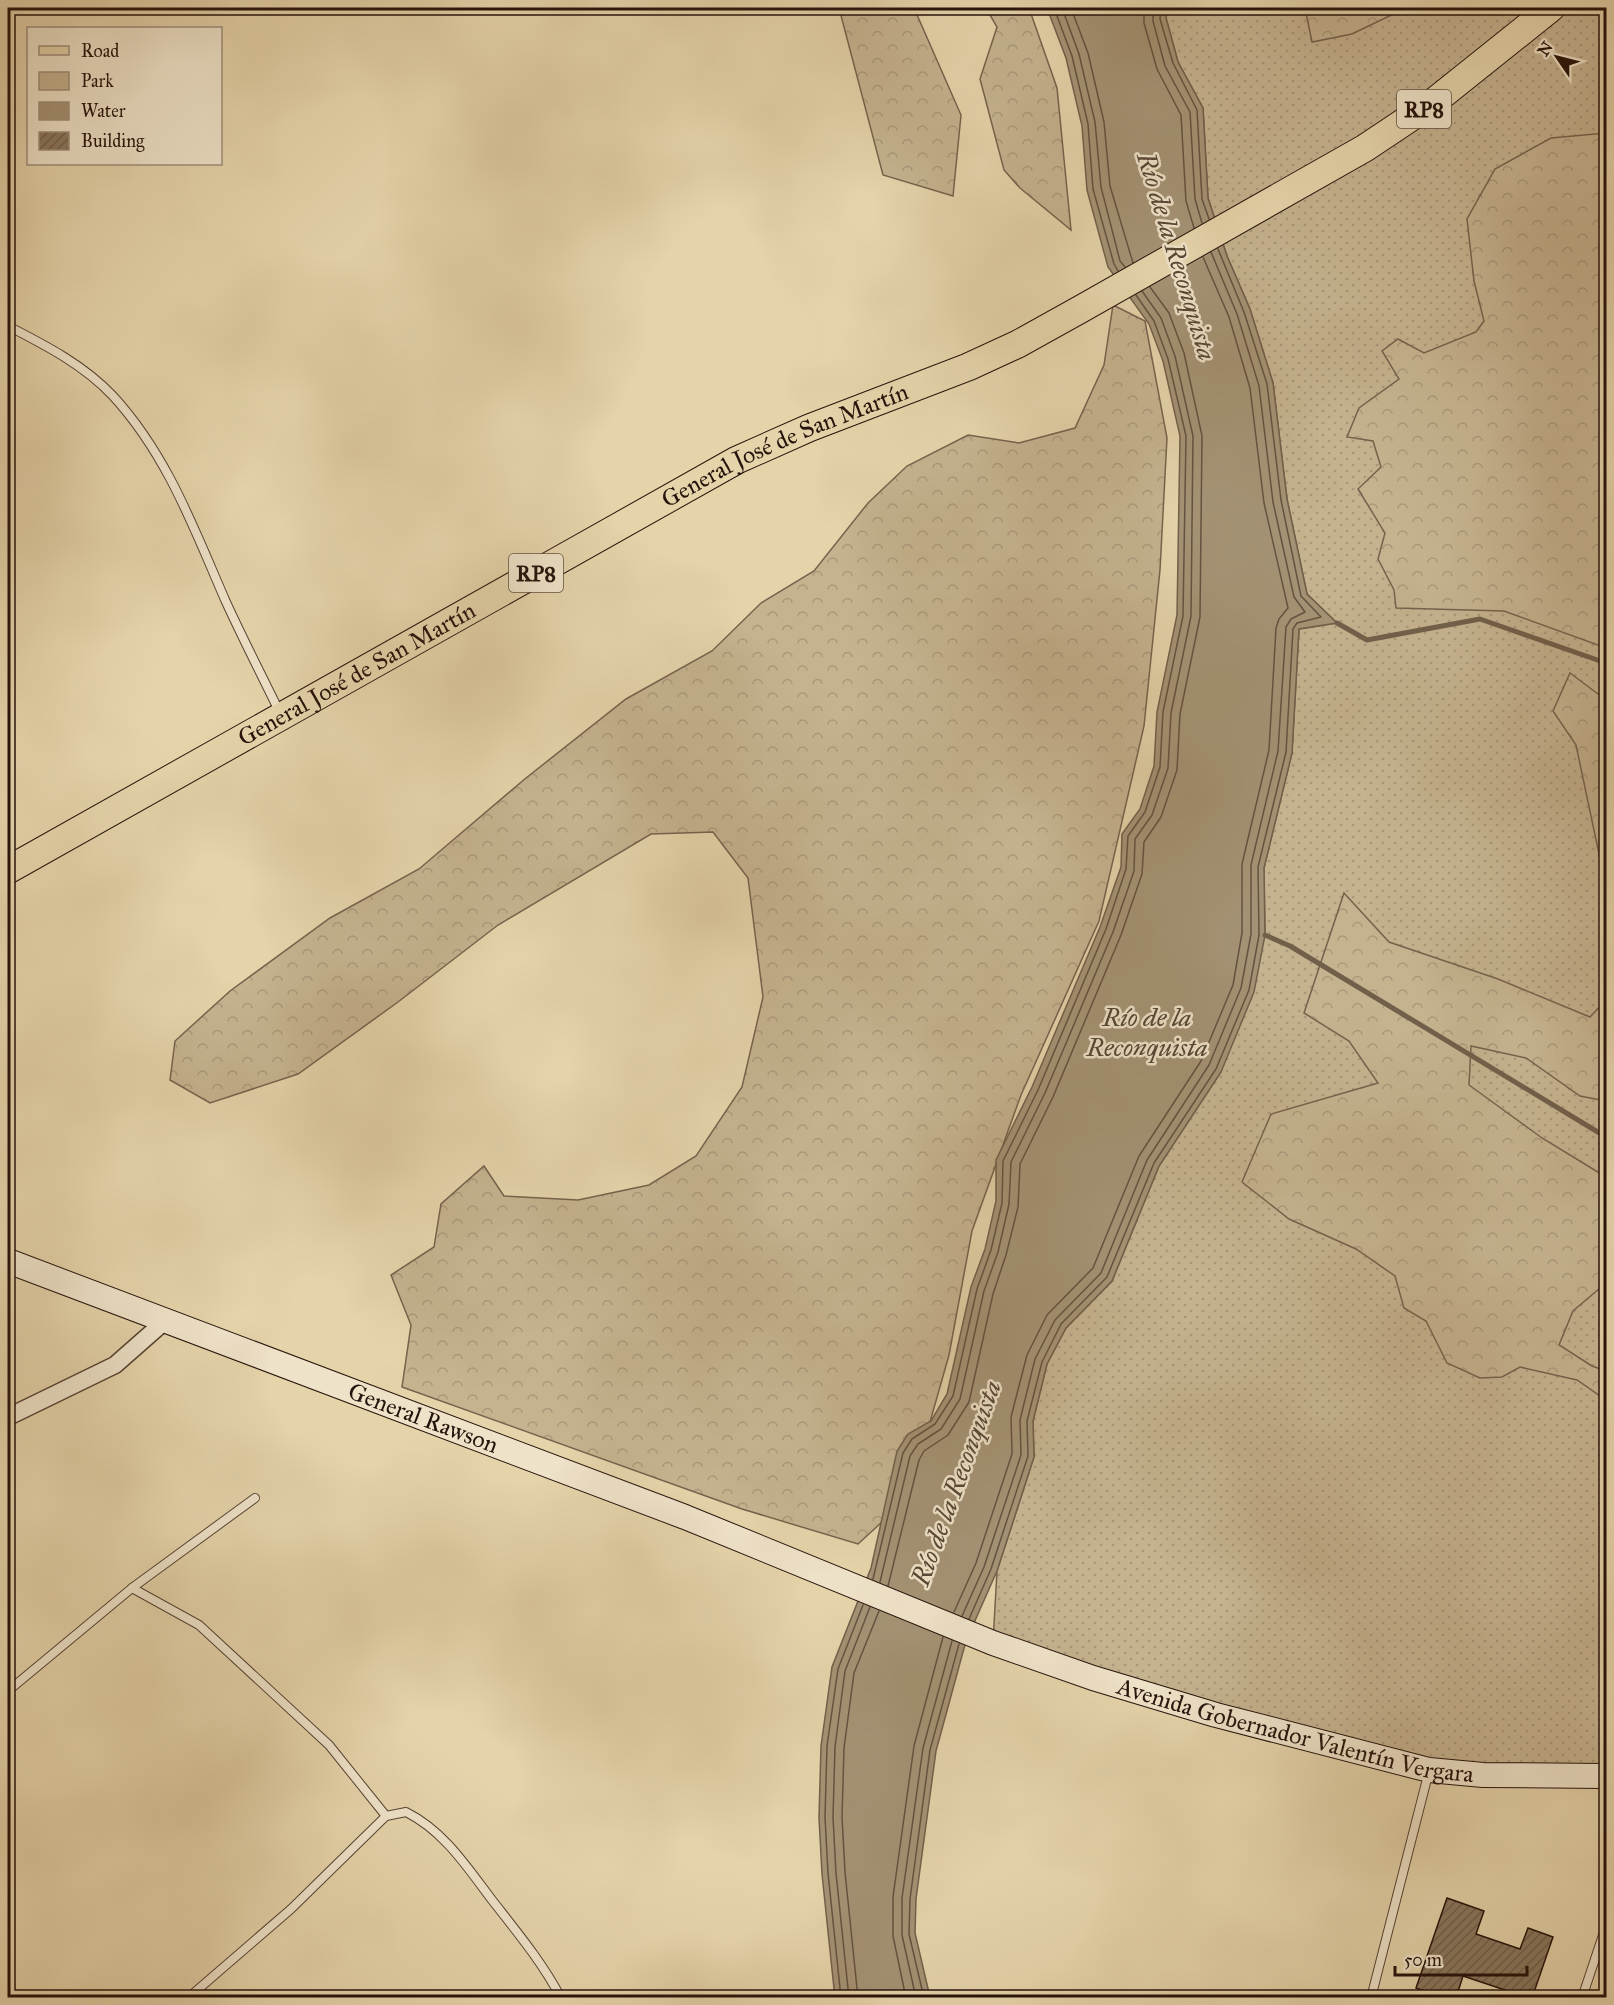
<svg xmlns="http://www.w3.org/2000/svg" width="1614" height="2005" font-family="'IM FELL Great Primer',serif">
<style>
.green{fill:url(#green-dots);stroke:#76624d;stroke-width:1.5}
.forest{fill:url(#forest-crowns);stroke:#76624d;stroke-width:1.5}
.water{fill:#a49274;stroke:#725f4a;stroke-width:1.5}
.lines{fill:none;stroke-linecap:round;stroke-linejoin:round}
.shore{stroke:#655240;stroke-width:1.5}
.stream{stroke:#725f4a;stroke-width:5}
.building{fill:url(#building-hatch);stroke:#26130b;stroke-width:1.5}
.lane-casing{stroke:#564333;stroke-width:10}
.street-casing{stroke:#564333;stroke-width:19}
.secondary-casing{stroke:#26130b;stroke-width:26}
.primary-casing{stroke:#26130b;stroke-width:29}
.lane{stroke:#eee2c8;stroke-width:8}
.street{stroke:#eee2c8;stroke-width:16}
.secondary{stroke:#eee2c8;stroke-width:24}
.primary{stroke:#e5d3aa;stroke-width:27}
.labels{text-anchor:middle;stroke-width:5;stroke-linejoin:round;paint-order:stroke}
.shield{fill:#eee2c8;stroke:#625144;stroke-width:1.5}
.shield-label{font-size:22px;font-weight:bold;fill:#26130b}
.street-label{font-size:24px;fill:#26130b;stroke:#eee2c8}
.water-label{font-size:26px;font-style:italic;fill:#584635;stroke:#eee2c8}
</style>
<defs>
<pattern id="green-dots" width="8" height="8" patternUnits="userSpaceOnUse" patternTransform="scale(1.5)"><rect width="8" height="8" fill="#c5b28f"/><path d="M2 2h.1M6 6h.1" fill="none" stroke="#a9987a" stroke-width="1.8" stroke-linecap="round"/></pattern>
<pattern id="forest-crowns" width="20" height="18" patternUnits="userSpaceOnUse" patternTransform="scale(1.5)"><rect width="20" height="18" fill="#c5b28f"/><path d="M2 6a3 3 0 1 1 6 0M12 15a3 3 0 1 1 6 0" fill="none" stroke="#a9987a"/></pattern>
<pattern id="building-hatch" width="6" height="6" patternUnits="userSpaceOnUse" patternTransform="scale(1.5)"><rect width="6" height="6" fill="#89775e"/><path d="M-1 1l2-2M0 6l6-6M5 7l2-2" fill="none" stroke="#70604c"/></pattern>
</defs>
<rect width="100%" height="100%" fill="#e5d3aa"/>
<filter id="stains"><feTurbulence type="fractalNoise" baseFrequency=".00333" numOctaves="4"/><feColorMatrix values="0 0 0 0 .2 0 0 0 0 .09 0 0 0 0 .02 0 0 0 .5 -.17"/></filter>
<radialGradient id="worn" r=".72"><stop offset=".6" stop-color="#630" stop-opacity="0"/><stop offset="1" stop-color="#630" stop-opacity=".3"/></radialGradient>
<!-- green -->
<polygon class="green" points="1167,8 1606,8 1606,1776 1483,1775 993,1643 997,1571 1034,1457 1033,1421 1047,1364 1066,1328 1112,1281 1159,1166 1221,1072 1265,935 1264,868 1292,753 1299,629 1337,623 1307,594 1287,499 1273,383 1250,309 1227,256 1208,198 1203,108 1178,62 1166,18"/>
<!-- forest -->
<g class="forest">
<polygon points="839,8 914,8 961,115 953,196 883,175"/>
<polygon points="986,8 1029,8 1057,88 1071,230 1020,188 1004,170 980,79 997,27"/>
<polygon points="1305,8 1406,8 1352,34 1312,42"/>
<polygon points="1606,133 1606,648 1504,611 1396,608 1394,590 1378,559 1385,533 1358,489 1381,467 1373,441 1347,437 1359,408 1399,379 1382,351 1398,339 1424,353 1476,332 1484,321 1474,281 1467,219 1495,169 1551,138"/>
<polygon points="1113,305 1145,321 1167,438 1160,570 1144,726 1099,921 1021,1095 972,1231 949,1355 926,1436 894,1511 858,1544 742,1509 402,1387 411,1325 391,1275 434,1247 441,1204 484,1166 504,1196 578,1200 649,1185 696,1156 742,1087 763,997 748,878 713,832 651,834 498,925 398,1002 298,1074 210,1103 170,1080 175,1041 230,991 330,918 419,869 526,778 626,699 712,651 761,603 814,571 868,503 907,466 968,435 1019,443 1075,428 1104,365"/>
<polygon points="1570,673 1606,700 1606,887 1576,745 1553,711"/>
<polygon points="1344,893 1389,942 1498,979 1590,1017 1606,1000 1606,1101 1580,1096 1526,1058 1471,1046 1469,1085 1542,1138 1606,1177 1606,1283 1573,1311 1559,1345 1592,1366 1606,1371 1606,1400 1577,1380 1520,1367 1502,1377 1480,1378 1447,1363 1426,1321 1404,1308 1395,1276 1356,1249 1289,1219 1242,1182 1271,1114 1378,1083 1349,1041 1304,1013"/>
</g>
<!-- water -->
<polygon class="water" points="1047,8 1167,8 1166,18 1178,62 1203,108 1208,198 1227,256 1250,309 1273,383 1287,499 1307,594 1337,623 1299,629 1292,753 1264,868 1265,935 1254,992 1221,1072 1159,1166 1112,1281 1066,1328 1047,1364 1033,1421 1034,1457 997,1571 966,1641 936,1751 916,1899 915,1933 930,1997 835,1998 822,1874 819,1818 821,1746 832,1667 871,1568 897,1451 908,1434 931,1421 947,1394 971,1287 985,1249 996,1201 996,1160 1032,1087 1100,927 1121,867 1122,834 1140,809 1154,766 1157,712 1177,615 1180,436 1163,361 1149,324 1108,267 1087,190 1082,126 1066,58"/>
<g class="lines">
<!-- shore -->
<g class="shore">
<polyline points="1054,8 1072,56 1088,124 1093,189 1114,264 1118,271"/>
<polyline points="1062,8 1079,54 1095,122 1101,187 1120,261 1125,267"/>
<polyline points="1071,8 1088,53 1104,122 1110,186 1133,263"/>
<polyline points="1144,8 1144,23 1157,69 1181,115 1186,201 1194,228"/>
<polyline points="1153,8 1153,21 1165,66 1190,112 1195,199 1202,223"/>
<polyline points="1161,8 1160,19 1173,63 1197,110 1202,199 1209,219"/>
<polyline points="873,1579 903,1453 912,1439 935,1424 953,1396 977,1289 991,1250 1002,1203 1003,1161 1038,1090 1106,929 1126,869 1128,836 1145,812 1160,767 1163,712 1183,616 1186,436 1168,359 1154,321 1136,295"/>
<polyline points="880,1582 910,1456 918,1444 941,1429 960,1399 984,1291 998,1252 1009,1204 1011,1162 1045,1093 1113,932 1134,871 1135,839 1152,815 1168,768 1171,713 1191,616 1193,436 1175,356 1161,318 1142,291"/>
<polyline points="888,1586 919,1460 924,1451 948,1435 969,1402 993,1294 1006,1255 1018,1207 1020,1164 1053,1097 1121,935 1142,874 1144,842 1161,817 1177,770 1180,714 1200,617 1202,436 1184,353 1169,313 1150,287"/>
<polyline points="954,1612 976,1563 1012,1454 1011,1417 1027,1355 1047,1315 1093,1268 1139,1156 1201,1061 1233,985 1242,933 1242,864 1269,750 1276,628 1279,619 1288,608 1264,503 1250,388 1229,317 1203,257"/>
<polyline points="962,1616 984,1567 1021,1455 1020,1420 1035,1359 1055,1320 1101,1273 1147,1160 1209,1065 1241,988 1251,934 1251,865 1278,751 1286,627 1291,619 1305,612 1294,597 1273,502 1259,386 1237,314 1211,252"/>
<polyline points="969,1619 991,1569 1028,1456 1027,1421 1042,1362 1061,1324 1107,1277 1154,1163 1216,1069 1249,990 1259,935 1258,867 1286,752 1293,629 1297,623 1321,617 1301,596 1281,500 1267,384 1244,312 1218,249"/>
<polyline points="841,1998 828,1873 825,1817 827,1746 838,1669 863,1605"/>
<polyline points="849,1998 836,1873 833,1817 835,1747 845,1671 870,1607"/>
<polyline points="858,1998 845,1872 842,1817 844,1748 854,1673 879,1611"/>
<polyline points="906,1998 893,1936 893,1897 914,1746 943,1637"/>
<polyline points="916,1998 902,1935 902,1898 923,1748 952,1641"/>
<polyline points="924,1998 909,1934 910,1899 930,1750 959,1644"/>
</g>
<!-- stream -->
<g class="stream">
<polyline points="1337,623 1367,640 1480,619 1606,663"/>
<polyline points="1265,935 1290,946 1606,1137"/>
</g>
</g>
<!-- building -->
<polygon class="building" points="1447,1898 1484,1911 1476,1934 1520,1949 1528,1928 1553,1937 1532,1998 1506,1998 1508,1991 1463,1976 1456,1998 1444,1998 1416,1988"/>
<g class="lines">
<!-- lane casing -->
<g class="lane-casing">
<g id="lane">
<path d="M8,326C45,345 84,365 113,396C168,456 194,529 226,602C243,639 262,676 280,713"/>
<polyline points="132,1588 255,1498"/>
<polyline points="8,1691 132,1588 199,1625 329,1745 386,1816"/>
<path d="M188,1998L291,1909L386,1816L406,1812C444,1831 467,1867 492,1900C517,1932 542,1962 561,1998"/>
<polyline points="1371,1998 1429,1771"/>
<polyline points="1582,1998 1606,1926"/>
</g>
</g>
<!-- street casing -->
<g class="street-casing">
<polyline id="street" points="8,1417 115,1365 165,1321"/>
</g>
<!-- secondary casing -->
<g class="secondary-casing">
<g id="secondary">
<path id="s1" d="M8,1261L685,1517L993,1643L1093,1678L1216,1715L1429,1770L1483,1775L1606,1776"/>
</g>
</g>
<!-- primary casing -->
<g class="primary-casing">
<g id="primary">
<path id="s2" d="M8,870L737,460L809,428L968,367L1018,344L1081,309L1365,148L1431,104L1551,8"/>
</g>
</g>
<!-- lane -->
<use href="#lane" class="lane"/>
<!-- street -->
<use href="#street" class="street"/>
<!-- secondary -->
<use href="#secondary" class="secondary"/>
<!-- primary -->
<use href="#primary" class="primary"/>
</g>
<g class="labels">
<!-- shield labels -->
<g class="shield">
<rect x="1397" y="90" width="54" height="38" rx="4.5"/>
<rect x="509" y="554" width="54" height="38" rx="4.5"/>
</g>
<g class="shield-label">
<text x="1424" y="117">RP8</text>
<text x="536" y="581">RP8</text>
</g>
<!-- street labels -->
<g class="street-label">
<text dy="8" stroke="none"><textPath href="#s2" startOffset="886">General José de San Martín</textPath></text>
<text dy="8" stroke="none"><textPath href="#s2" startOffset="400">General José de San Martín</textPath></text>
<text dy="8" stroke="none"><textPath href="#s1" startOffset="444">General Rawson</textPath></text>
<text dy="8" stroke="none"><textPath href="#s1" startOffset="1372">Avenida Gobernador Valentín Vergara</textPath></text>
</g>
<!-- water labels -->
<g class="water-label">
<text transform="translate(1177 256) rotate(73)" y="9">Río de la Reconquista</text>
<text x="1147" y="1026">Río de la<tspan x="1147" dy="30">Reconquista</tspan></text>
<text transform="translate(956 1483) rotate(-70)" y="9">Río de la Reconquista</text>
</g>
</g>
<!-- margin -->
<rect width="1614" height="2005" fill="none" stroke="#e5d3aa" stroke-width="30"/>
<rect x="9" y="9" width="1596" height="1987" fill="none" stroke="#26130b" stroke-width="3"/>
<rect x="15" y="15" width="1584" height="1975" fill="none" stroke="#26130b" stroke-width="1.5"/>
<!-- legend -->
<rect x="27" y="27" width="195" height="138" fill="#eee2c8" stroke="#9e8f7c" stroke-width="1.5"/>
<rect x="39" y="46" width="30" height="9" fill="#e5d3aa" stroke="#9e8f7c" stroke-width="1.5"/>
<text x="81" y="57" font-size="18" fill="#26130b">Road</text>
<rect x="39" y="72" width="30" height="18" fill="#c5b28f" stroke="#9e8f7c" stroke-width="1.5"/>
<text x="81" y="87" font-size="18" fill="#26130b">Park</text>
<rect x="39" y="102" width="30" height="18" fill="#a49274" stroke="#9e8f7c" stroke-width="1.5"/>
<text x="81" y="117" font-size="18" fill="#26130b">Water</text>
<rect x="39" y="132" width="30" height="18" fill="url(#building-hatch)" stroke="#9e8f7c" stroke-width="1.5"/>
<text x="81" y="147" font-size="18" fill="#26130b">Building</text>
<!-- north arrow -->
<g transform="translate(1557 57) rotate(305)" stroke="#eee2c8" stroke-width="4.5" paint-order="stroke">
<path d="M0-4.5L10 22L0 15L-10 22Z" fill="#26130b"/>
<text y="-9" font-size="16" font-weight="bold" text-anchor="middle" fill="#26130b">N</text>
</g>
<!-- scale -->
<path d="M1395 1966v9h132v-9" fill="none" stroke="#26130b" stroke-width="3"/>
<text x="1404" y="1966" font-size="18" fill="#26130b" stroke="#eee2c8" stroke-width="4.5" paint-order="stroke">50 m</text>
<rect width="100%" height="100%" filter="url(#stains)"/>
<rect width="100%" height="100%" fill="url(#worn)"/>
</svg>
